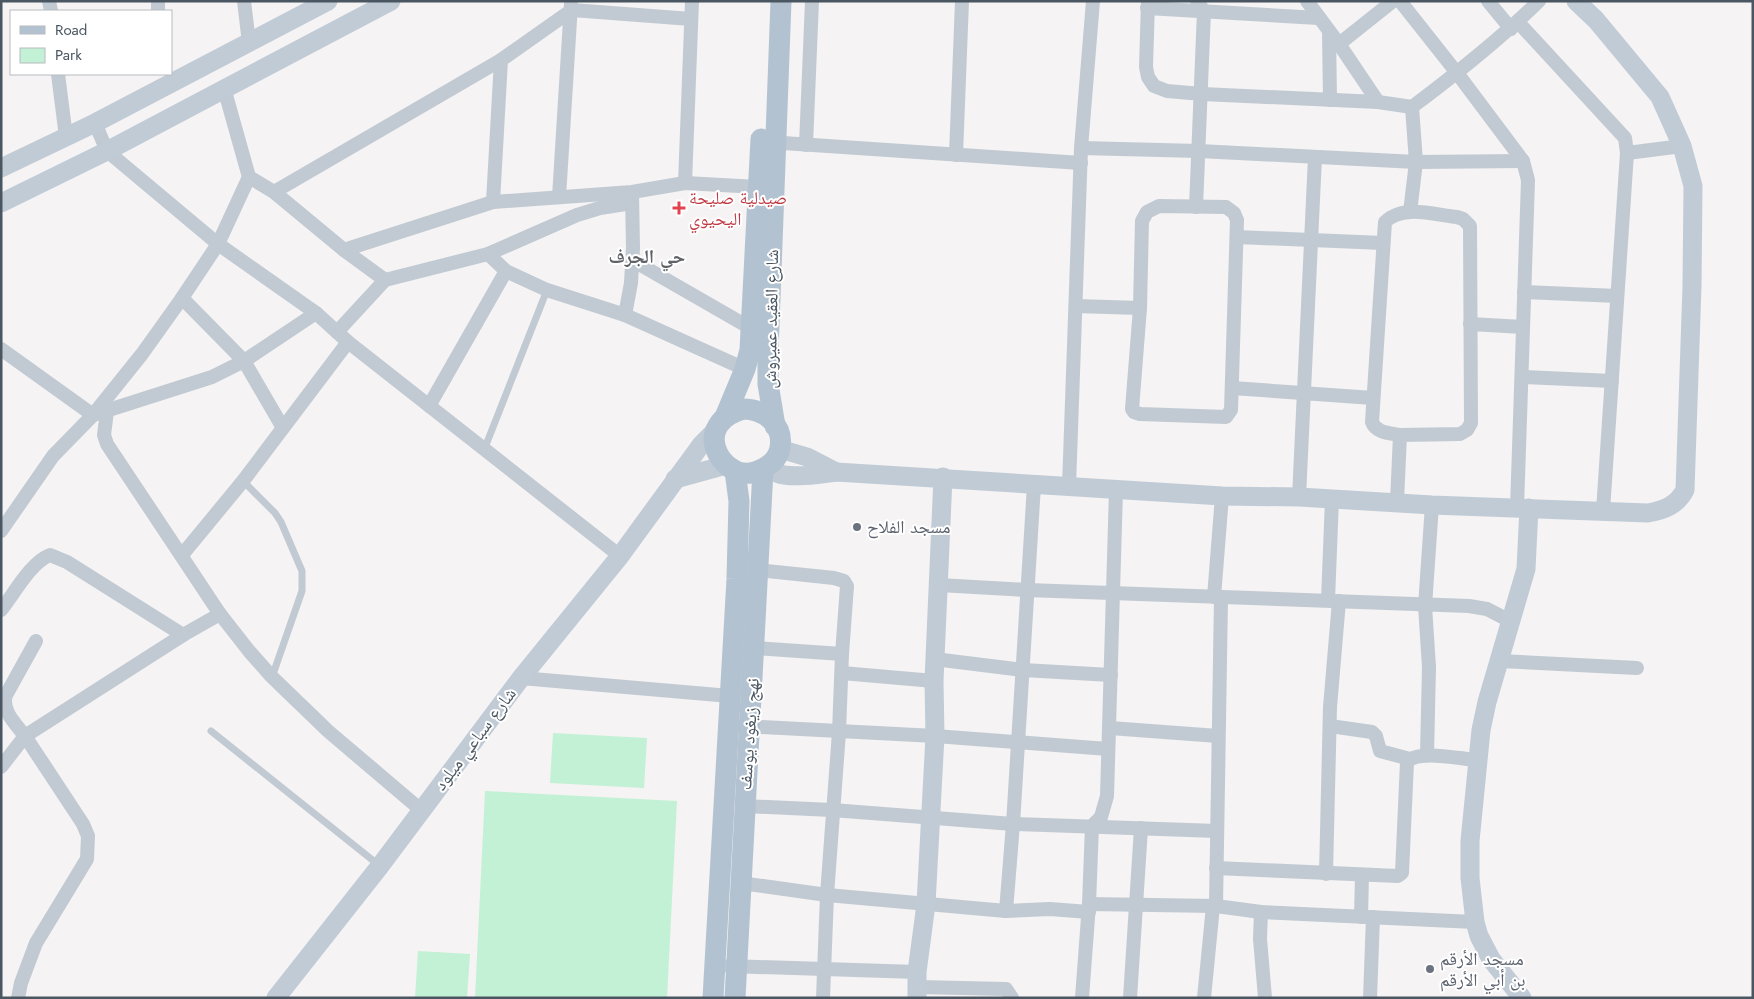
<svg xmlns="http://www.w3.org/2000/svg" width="1754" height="999" font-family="Jost,'Noto Naskh Arabic',sans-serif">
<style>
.green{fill:#c3f1d5}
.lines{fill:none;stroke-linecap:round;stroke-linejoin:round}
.lane{stroke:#c1cad2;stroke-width:7}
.street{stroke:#c1cad2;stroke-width:14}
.secondary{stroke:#c1cbd6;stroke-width:19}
.primary{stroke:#b3c2d1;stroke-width:21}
.health-dot{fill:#e0444e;stroke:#fff;stroke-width:2}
.worship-dot{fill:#6b7280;stroke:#fff;stroke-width:2}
.labels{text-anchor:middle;stroke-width:4;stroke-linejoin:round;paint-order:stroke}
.health-label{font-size:18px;fill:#be3a42;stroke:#fff;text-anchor:start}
.street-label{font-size:18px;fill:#4a5661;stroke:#fff}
.worship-label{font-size:18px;fill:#5b616d;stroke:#fff;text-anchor:start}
.neighbourhood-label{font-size:19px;font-weight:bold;fill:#5f6368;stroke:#fff}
</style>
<rect width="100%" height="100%" fill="#f5f3f3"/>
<!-- green -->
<g class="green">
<polygon points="553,733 647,738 644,788 550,783"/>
<polygon points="485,791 677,801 667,998 475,998"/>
<polygon points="418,951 470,954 467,998 415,998"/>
</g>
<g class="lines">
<!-- lane -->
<g class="lane">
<polyline points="484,450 547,290"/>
<polyline points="243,481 275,513 281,522 302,571 302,591 272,677"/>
<polyline points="211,731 380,866"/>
</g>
<!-- street -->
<g class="street">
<polyline points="49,1 51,11"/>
<polyline points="158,1 158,11"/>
<polyline points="244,1 249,43"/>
<polyline points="1148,1 1146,67 1148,77 1154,86 1167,91 1202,94 1378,102 1412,107"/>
<polyline points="1307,1 1339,44 1378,102"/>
<polyline points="1400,1 1457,73 1523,161 1528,180 1517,508"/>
<polyline points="1488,1 1511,29"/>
<polyline points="1147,8 1319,18"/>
<polyline points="1518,22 1625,138 1627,153 1603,511"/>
<polyline points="1329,32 1330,100"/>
<polyline points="1339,44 1393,1"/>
<polyline points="58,74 66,137"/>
<polyline points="224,88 249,177"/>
<polyline points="95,123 107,151 218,244 316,313 348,342 620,556"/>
<polyline points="768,142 1081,163"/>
<polyline points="806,145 812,1"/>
<polyline points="1081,148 1199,151 1416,162 1523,161"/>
<polyline points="1627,153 1682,146"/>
<polyline points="956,155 962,1"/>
<polyline points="685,183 692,1"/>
<polyline points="559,197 571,4"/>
<polyline points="493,202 501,60"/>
<polygon points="1159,206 1226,207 1234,213 1237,220 1231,410 1226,417 1140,414 1134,412 1132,409 1140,308 1142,221 1147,212"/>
<polyline points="1196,207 1204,11 1197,1"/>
<path d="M1410,212L1416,162L1412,107C1456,74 1499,40 1539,1"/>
<polyline points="1237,237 1383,243"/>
<polyline points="344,250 493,202 632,192 685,183 758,187"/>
<polyline points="488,254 506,271 547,290 625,315 745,369"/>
<polyline points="632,260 752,329"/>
<polyline points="385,280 344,250 274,192 501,60 572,10 691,19"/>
<polyline points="1524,292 1617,296"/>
<polyline points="182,298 244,361 283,428"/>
<polyline points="1076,306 1140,308"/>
<polyline points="625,315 631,283 633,248 632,194"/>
<polyline points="1470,324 1523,327"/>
<polyline points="337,332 385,280 488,254 577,215 600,208 632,203"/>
<polyline points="1,349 93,415 212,377 244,361 316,313"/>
<polyline points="1522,377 1612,381"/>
<polyline points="1232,388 1373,398"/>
<polyline points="429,406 506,271"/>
<polyline points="107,411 104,435 107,444 220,614 249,651 272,677 328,731 421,810"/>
<polyline points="1069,486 1081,148 1093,1"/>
<polyline points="1299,497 1315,157"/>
<path d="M1397,501L1400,435C1390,433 1376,433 1372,422L1385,222C1402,204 1435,215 1457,217L1463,219L1470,226L1471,423L1467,430L1460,434L1400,435"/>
<polyline points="1,531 53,456 93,415 142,354 182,298 218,244 249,177 274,192"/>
<polyline points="182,555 243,481 348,342"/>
<polyline points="758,570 834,578 844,581 847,586 842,654 839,732 827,895 823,998"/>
<polyline points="939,585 1027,590 1469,606 1487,609 1512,622"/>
<polyline points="1214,597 1222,496"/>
<polyline points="1328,600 1332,499"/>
<path d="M1,610C14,594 31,562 50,555L67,562L183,635"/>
<path d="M36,641L6,695C1,711 16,724 25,736L183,635L220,614"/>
<polyline points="754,648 842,654"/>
<polyline points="934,659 1023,670 1111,675"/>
<polyline points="1500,661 1637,668"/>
<polyline points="842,673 934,681"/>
<polyline points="521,678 730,696"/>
<polyline points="742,726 935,736 1108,749"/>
<polyline points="1330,726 1372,732 1376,736 1380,751 1410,759"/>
<polyline points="1110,728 1218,736"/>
<polyline points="1427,755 1429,667 1425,606 1432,505"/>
<polyline points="1,767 25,736 83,824 88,836 87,859 36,943 21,983 18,998"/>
<polyline points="744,806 832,810 1013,824 1217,831"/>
<path d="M1216,868L1398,876L1402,873L1407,762C1418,749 1460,759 1477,760"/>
<polyline points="1326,874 1330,707 1339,601"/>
<polyline points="741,883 827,895 1006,911 1050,909 1089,912"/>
<polyline points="1089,904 1216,906 1261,912 1475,922"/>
<polyline points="1216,906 1221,598"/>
<polyline points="1006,911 1013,824 1034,485"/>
<polyline points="1261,912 1260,939 1265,998"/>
<polyline points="1361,917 1362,875"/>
<polyline points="728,966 917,972"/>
<polyline points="918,987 1006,989 1012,998"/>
<polyline points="1082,998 1089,904 1092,826 1101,817 1107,796 1116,490"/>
<polyline points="1130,998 1141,828"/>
<polyline points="1204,998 1213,906"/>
<polyline points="1370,998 1373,917"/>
</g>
<!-- secondary -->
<g class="secondary">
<polyline points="1,168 95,123 328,1"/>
<polyline points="1,203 107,151 391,1"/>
<polyline points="780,449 807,457 836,472"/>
<path d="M767,466C770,468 773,471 777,473C790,479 822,474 836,472L1222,496L1299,497L1432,505L1648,513C1665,510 1677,505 1685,490L1692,286L1693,186L1682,146L1660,97L1596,20L1576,1"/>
<polyline points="675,479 726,465"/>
<polyline points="276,998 380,866 521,678 620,556 701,445 714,432"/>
<polyline points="917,998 917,972 926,904 935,736 934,681 943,477"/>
<polyline points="1522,998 1491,959 1479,936 1475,922 1470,878 1470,841 1481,730 1487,702 1526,569 1529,508"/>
</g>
<!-- primary -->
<g class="primary">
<path d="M743,409C764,409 784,424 780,448C777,465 754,477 738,472C729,468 722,462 718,454C707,432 721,415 743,409Z"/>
<polyline points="725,417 745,369 750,350 761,139"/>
<polyline points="775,426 768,384 768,352 781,1"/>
<polyline points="713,998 737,579 739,501 735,471"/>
<polyline points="735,998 763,470"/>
</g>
</g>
<!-- markers -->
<path class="health-dot" d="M676.5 200.5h5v5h5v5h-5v5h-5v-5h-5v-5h5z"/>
<g class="worship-dot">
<circle cx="857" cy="527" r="5"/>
<circle cx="1430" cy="969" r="5"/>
</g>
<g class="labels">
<!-- health labels -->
<g class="health-label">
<text x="689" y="204">صيدلية صليحة<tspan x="689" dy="21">اليحيوي</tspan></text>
</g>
<!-- street labels -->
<g class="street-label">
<text transform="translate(771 319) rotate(-89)" y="6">شارع العقيد عميروش</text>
<text transform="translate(749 734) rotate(-86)" y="6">نهج زيغود يوسف</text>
<text transform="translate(475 739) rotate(-53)" y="6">شارع سباعي ميلود</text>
</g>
<!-- worship labels -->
<g class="worship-label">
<text x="867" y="533">مسجد الفلاح</text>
<text x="1440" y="965">مسجد الأرقم<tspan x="1440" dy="21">بن أبي الأرقم</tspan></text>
</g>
<!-- neighbourhood labels -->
<g class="neighbourhood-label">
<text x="647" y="263">حي الجرف</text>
</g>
</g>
<!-- border -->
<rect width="1754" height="999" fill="none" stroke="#4a5661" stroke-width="5"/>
<!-- legend -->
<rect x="10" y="10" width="162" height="65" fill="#ffffff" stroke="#b7bbc0"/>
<rect x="20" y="26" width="25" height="8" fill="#b3c2d1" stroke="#b7bbc0"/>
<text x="55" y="35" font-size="15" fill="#4a5661">Road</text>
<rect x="20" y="48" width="25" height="15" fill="#c3f1d5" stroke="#b7bbc0"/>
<text x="55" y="60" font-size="15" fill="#4a5661">Park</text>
</svg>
